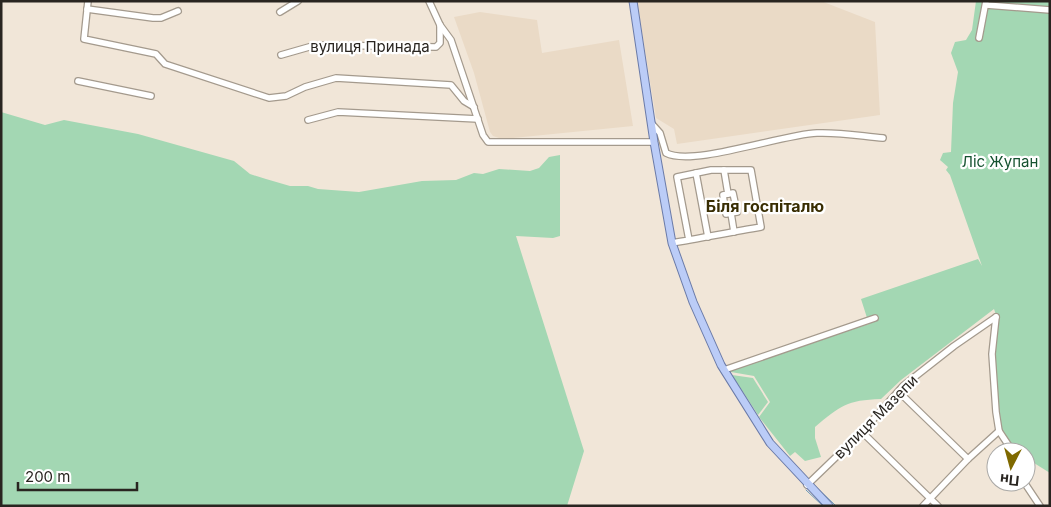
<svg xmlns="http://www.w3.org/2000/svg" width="1051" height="507" font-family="Inter,sans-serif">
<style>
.built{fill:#eadac6}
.green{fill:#a3d7b3}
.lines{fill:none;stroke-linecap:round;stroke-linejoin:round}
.stream{stroke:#6696ba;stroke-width:1}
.minor-casing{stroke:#a49a8d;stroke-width:8}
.major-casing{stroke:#6b7ba8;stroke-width:9}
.minor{stroke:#fff;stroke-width:5.5}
.major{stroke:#bbccf7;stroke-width:7}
.labels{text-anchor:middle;stroke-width:4.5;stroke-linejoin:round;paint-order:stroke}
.street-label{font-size:15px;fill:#292520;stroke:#fff}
.park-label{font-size:15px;fill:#155230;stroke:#fff}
.neighbourhood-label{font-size:16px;font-weight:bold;fill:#382d02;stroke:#fff}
</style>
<rect width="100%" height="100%" fill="#f1e6d8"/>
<!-- built -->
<g class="built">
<polygon points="637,1 821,1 875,22 880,115 677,144 674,129 656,118"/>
<polygon points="480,12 537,20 542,53 619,40 633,126 502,139 493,136 490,132 474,73 454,17"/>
</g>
<!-- green -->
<g class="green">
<path d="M976,1H1050V473L1026,458V452L1014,450L999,429L994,355L998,321L994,309L901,380L881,399C847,400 840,406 815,427V438L821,457L805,461L795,452L790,456L759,417L770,402L754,376L731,372L730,369L869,324L861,299L978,259L982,266L950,175L946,170L948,167L940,160L943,153L951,152L953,103L958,72L951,53L955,42L966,40L972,30Z"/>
<polygon points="1,112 45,125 64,120 138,134 234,161 250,174 266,179 290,186 308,186 318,189 359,192 422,181 456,180 474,173 483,174 499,169 530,171 539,168 549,157 560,155 560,236 553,238 516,236 584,451 567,506 1,506"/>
<polygon points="732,375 753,378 768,402 758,415"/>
</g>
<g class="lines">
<!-- stream -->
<g class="stream">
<polyline points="813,484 836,506"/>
<polyline points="806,490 823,506"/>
</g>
<!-- minor casing -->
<g class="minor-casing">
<g id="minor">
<polyline points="88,1 84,39 156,54 165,64 269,98 286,96 305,87 336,78 451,85 464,101 474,107"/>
<polyline points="429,1 440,25 451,40 483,135 488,142 654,142"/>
<polyline points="986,5 1050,10"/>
<polyline points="87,9 153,18 161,18 178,11"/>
<polyline points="280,12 298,1"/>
<polyline points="979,38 986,1"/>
<polyline points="281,55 316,45 436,47 440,43 440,25"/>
<polyline points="78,81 151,96"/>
<polyline points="308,120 338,112 478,119"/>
<path d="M652,124L660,133L666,153C693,167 783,134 817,133C839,132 861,136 883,138"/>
<polyline points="724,170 728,194 723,195 726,214 731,213 734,232"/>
<polyline points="696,173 708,237"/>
<polyline points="728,194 733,193 737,212 731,213"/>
<path d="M672,243C702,238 731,232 761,227L751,170H711L677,177L689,240"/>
<polyline points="996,317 992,354 996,412 999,431 1013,452"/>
<polyline points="724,370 875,318"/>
<polyline points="899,392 968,459"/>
<polyline points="862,432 938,506"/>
<polyline points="1024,482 1040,506"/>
<polyline points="807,485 862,432 903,386 954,346 996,317"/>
<polyline points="923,506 968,459 999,431"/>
</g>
</g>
<!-- major casing -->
<g class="major-casing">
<polyline id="major" points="633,1 654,142 672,243 693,302 721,365 770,443 829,506"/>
</g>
<!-- minor -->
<use href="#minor" class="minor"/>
<!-- major -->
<use href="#major" class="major"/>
</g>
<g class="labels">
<!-- street labels -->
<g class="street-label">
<text x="370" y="52">вулиця Принада</text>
<text transform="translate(876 417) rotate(-45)" y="5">вулиця Мазепи</text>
</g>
<!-- park labels -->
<g class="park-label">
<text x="1000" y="167">Ліс Жупан</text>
</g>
<!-- neighbourhood labels -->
<g class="neighbourhood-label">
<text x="765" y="212">Біля госпіталю</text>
</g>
</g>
<!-- border -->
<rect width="1051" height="507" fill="none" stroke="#292520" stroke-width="5"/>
<!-- north arrow -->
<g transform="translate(1011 467) rotate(186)"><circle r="24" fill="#ffffff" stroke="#a9a8a6"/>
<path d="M0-4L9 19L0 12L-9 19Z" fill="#7f6900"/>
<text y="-8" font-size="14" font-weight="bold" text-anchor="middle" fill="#292520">Пн</text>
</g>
<!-- scale -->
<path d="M18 482v8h119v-8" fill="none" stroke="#292520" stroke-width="2.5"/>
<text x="25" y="482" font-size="15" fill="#292520" stroke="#ffffff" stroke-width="4" paint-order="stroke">200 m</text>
</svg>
